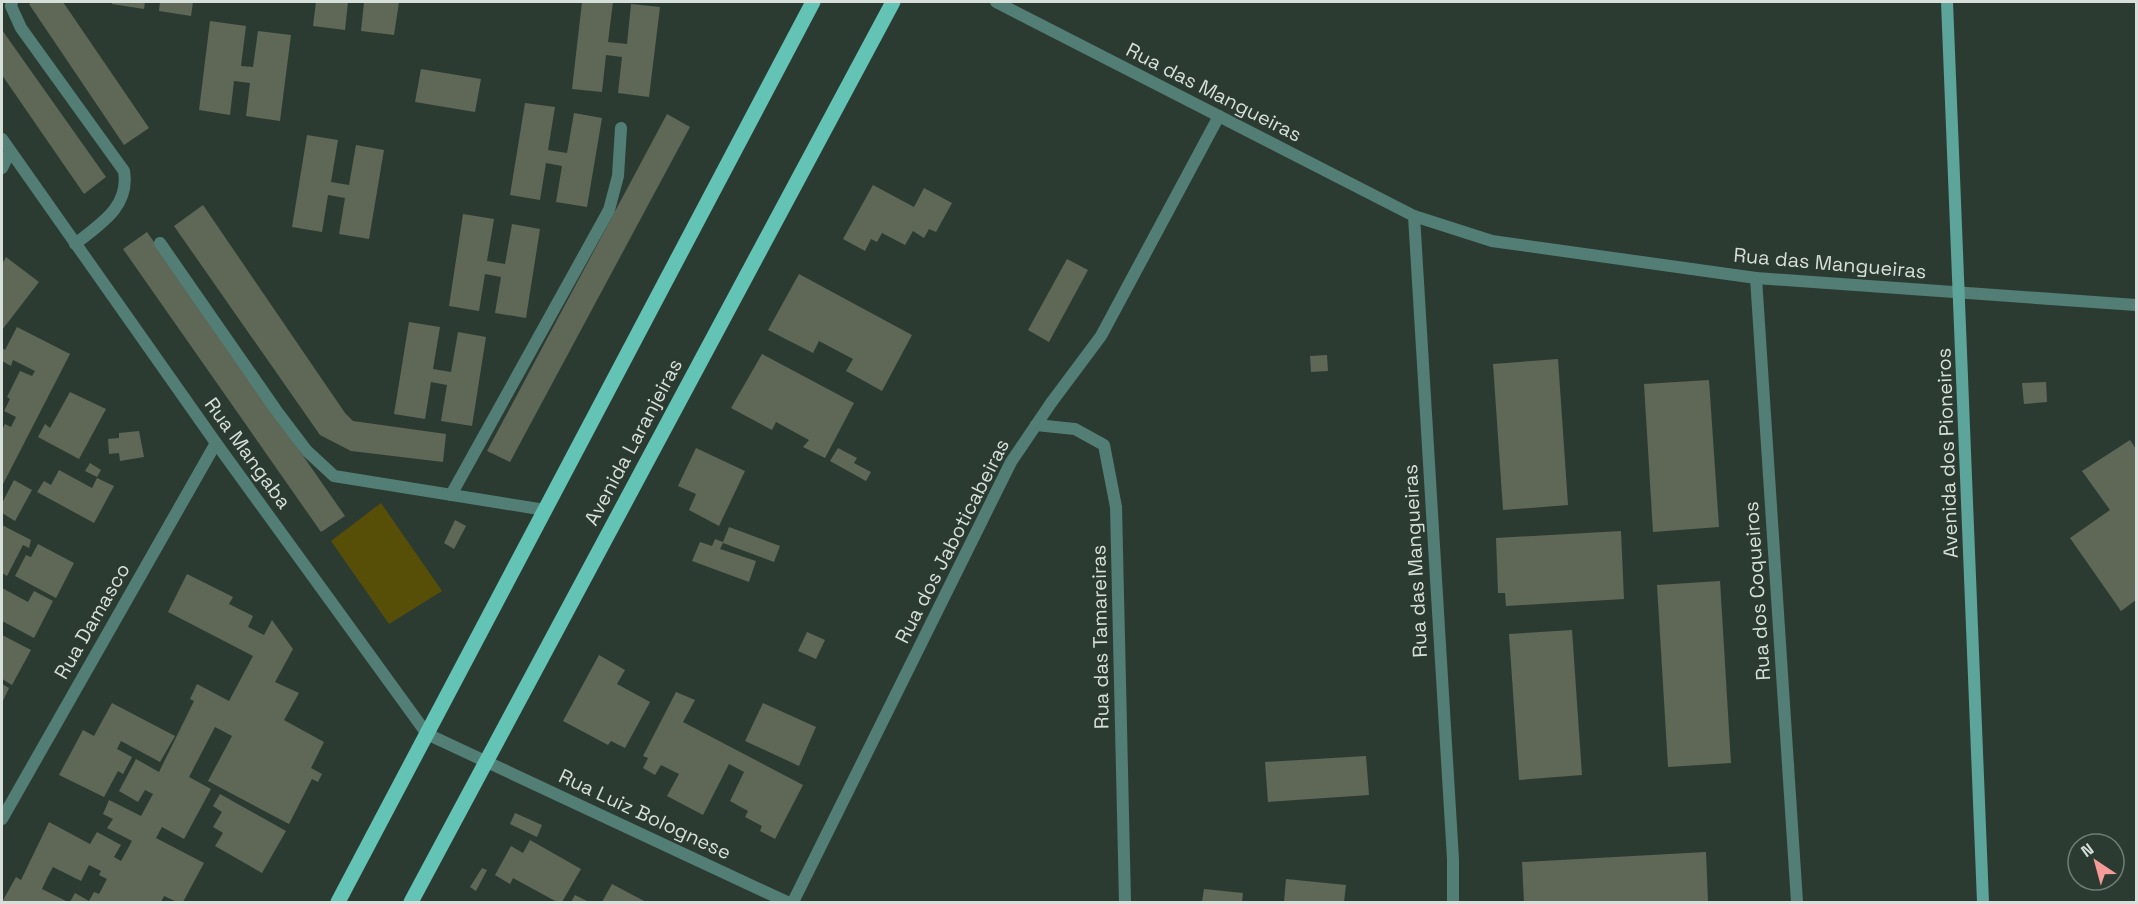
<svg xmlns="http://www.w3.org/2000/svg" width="2138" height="904" font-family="'Space Grotesk',sans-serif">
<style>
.green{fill:#574f08}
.building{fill:#5f6757}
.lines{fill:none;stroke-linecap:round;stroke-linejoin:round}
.lane{stroke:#527e76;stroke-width:12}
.street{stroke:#527e76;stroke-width:12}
.secondary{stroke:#5da59a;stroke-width:12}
.primary{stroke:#63c3b5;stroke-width:15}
.labels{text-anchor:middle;stroke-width:4.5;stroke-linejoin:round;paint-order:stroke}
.street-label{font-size:20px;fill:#d6dfd9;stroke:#2c3b31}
</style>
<rect width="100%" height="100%" fill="#2c3b31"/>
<!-- green -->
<polygon class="green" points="381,503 442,591 389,624 331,541"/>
<!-- building -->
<g class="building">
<polygon points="32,2 63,2 149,128 124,145 29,4"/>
<polygon points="112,2 145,2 144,9 112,4"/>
<polygon points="160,2 193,2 191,16 159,11"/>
<polygon points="316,2 348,2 345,30 313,26"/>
<polygon points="364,2 399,2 394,35 361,31"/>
<polygon points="582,2 613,2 608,42 627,44 631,4 660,7 649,97 618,93 622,57 606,55 602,92 572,89"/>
<polygon points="210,21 246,26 241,66 253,67 258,31 291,35 280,121 246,116 250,83 234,81 230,115 199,110"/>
<polygon points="2,30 106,177 84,194 2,75"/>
<polygon points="421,69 481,79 475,112 415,102"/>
<polygon points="525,103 555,107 548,150 567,153 574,113 602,118 587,207 556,202 562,166 546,163 540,200 510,195"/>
<polygon points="667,114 690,127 510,462 487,451"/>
<polygon points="307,135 338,140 331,182 349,185 356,145 384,150 369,239 339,234 345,198 328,195 322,232 292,227"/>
<polygon points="873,185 914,207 924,188 952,203 936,232 929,229 924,238 913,231 905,245 882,233 877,242 871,239 865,251 843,239"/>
<polygon points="203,205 345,413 353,421 446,434 443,462 351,451 320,435 174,226"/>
<polygon points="463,214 494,219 487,261 505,264 512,224 540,229 526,318 495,313 501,277 485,274 479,311 449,306"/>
<polygon points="147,232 345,516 321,532 123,249"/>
<polygon points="6,257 39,282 2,330 2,264"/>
<polygon points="1067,259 1088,270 1049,342 1028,330"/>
<polygon points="799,274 912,335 882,391 846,371 853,359 819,341 813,353 768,330"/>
<polygon points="409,322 440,327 433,369 451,372 458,332 486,337 472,426 441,421 447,385 431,382 425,419 394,414"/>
<polygon points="17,327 70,354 2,486 2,430 5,424 11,427 16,417 4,411 10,399 7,397 20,371 32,376 35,371 13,360 11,366 2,361 2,348 5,350"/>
<polygon points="762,354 854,403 825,458 803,447 809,440 776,422 772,430 731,408"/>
<polygon points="1327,355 1328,371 1311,372 1310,356"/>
<polygon points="1558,359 1568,505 1503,510 1493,364"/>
<polygon points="1709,380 1719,527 1653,532 1644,384"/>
<polygon points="2046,382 2047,402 2024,404 2022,383"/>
<polygon points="70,392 106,409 79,459 38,437 45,424 50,428"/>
<polygon points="139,431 144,457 120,461 119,453 109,454 108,439 119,438 119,433"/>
<polygon points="2130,440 2136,449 2136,600 2121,611 2070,538 2110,510 2082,471"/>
<polygon points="696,448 745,471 719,526 689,510 696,494 678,486"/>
<polygon points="838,448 857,458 854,463 871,472 866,481 830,461"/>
<polygon points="90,463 101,470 97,477 85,471"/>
<polygon points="59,470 92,488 97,478 114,486 94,523 37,492 44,481 51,485"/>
<polygon points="14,480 32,490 15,521 2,513 2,503"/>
<polygon points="455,520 466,526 454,549 444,543"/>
<polygon points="2,525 31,540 29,548 23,545 7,576 2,573"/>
<polygon points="729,527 780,546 774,562 723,543 720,549 756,561 749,582 692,561 700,542 712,546 715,539 723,542"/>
<polygon points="1621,531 1624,599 1506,606 1505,593 1498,593 1496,538"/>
<polygon points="38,544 74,563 56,598 15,576 26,555 31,557"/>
<polygon points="187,574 233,597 229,604 253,616 248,627 264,635 272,620 293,649 275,682 299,693 284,720 324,742 311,768 322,774 318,782 312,779 289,824 208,781 232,736 215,727 189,777 211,789 184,839 162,827 156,838 204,863 183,902 177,902 164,896 161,902 70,902 75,893 89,901 94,892 99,894 107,879 99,875 101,871 89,865 81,881 53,867 47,878 42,889 68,902 2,902 16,877 21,880 49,822 90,844 97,832 121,845 114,857 121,861 132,841 107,828 113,819 103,814 109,800 141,816 153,794 145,790 138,802 119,791 136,759 159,772 194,701 190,699 197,684 229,701 253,656 168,612"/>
<polygon points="1720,581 1731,763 1668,767 1657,585"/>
<polygon points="2,588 28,602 34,591 53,601 34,638 2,621"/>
<polygon points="1572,630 1582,775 1519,780 1509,634"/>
<polygon points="807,632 825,640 816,659 798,651"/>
<polygon points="2,635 31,650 12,685 2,679"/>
<polygon points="599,655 625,670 617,684 650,702 625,748 611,741 608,745 563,721"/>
<polygon points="2,684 9,688 2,703"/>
<polygon points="676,692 695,700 683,722 803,785 775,839 760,831 762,826 745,817 748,811 730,801 744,772 729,764 703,815 667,796 679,774 661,765 655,775 643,768 648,758 643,756"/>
<polygon points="112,703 175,736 160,762 121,741 117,749 132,757 123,774 118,771 104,797 59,775 83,730 94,736"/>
<polygon points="763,703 816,727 799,766 745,741"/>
<polygon points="1366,756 1369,795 1268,802 1265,762"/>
<polygon points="220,794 286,831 262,873 215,846 223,833 213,827 222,812 213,806"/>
<polygon points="515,813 542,825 537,837 510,824"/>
<polygon points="530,840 581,869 562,902 557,902 513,878 510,884 495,875 511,846 523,853"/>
<polygon points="1706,852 1708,902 1524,902 1522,862"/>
<polygon points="482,868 487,870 476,891 470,887"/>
<polygon points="1286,879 1346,885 1344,902 1284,902"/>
<polygon points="612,884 646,902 602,902"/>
<polygon points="1204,889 1243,893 1242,902 1202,902"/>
<polygon points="575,895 589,902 571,902"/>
</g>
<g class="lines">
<!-- lane -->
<polyline class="lane" points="1051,403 1101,336 1219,116"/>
<!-- street -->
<g class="street">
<path d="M12,2L11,6L21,28L124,171C130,207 100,224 75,244"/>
<polyline points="996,2 1414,216 1492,241 1756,278 2136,305"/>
<polyline points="2,139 216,443 427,734 787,902"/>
<polyline points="2,168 10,152"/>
<polyline points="1414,216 1453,859 1453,902"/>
<polyline points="160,243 276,410 307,451 334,476 545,510"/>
<polyline points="1756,278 1797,902"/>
<polyline points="1036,425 1075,429 1104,445 1116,507 1125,902"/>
<polyline points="451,495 609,210 618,176 621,128"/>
<polyline points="2,819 216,443"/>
<polyline points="793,902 1011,462 1051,403"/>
</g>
<!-- secondary -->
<polyline class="secondary" points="1947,2 1983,902"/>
<!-- primary -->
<g class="primary">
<polyline points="338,902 813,2"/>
<polyline points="411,902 893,2"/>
</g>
</g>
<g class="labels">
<!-- street labels -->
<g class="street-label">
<text transform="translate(1214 92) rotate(27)" y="7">Rua das Mangueiras</text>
<text transform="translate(1830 263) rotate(5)" y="7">Rua das Mangueiras</text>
<text transform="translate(633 442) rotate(-62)" y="7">Avenida Laranjeiras</text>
<text transform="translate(248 453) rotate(54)" y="7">Rua Mangaba</text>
<text transform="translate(1947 453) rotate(-92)" y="7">Avenida dos Pioneiros</text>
<text transform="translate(952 541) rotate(-63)" y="7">Rua dos Jaboticabeiras</text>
<text transform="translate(1415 561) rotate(-93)" y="7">Rua das Mangueiras</text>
<text transform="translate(1757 591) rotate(-94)" y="7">Rua dos Coqueiros</text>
<text transform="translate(92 621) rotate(-60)" y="7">Rua Damasco</text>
<text transform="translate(1100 637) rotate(-91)" y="7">Rua das Tamareiras</text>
<text transform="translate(645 814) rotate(25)" y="7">Rua Luiz Bolognese</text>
</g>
</g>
<!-- border -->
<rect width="2138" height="904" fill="none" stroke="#d6dfd9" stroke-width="6"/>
<!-- north arrow -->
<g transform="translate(2096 862) rotate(324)"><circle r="28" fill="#2c3b31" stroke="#707d74" stroke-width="1.5"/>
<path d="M0-4.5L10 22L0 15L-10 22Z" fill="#f59b98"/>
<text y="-9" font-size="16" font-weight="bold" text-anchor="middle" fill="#d6dfd9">N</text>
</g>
</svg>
